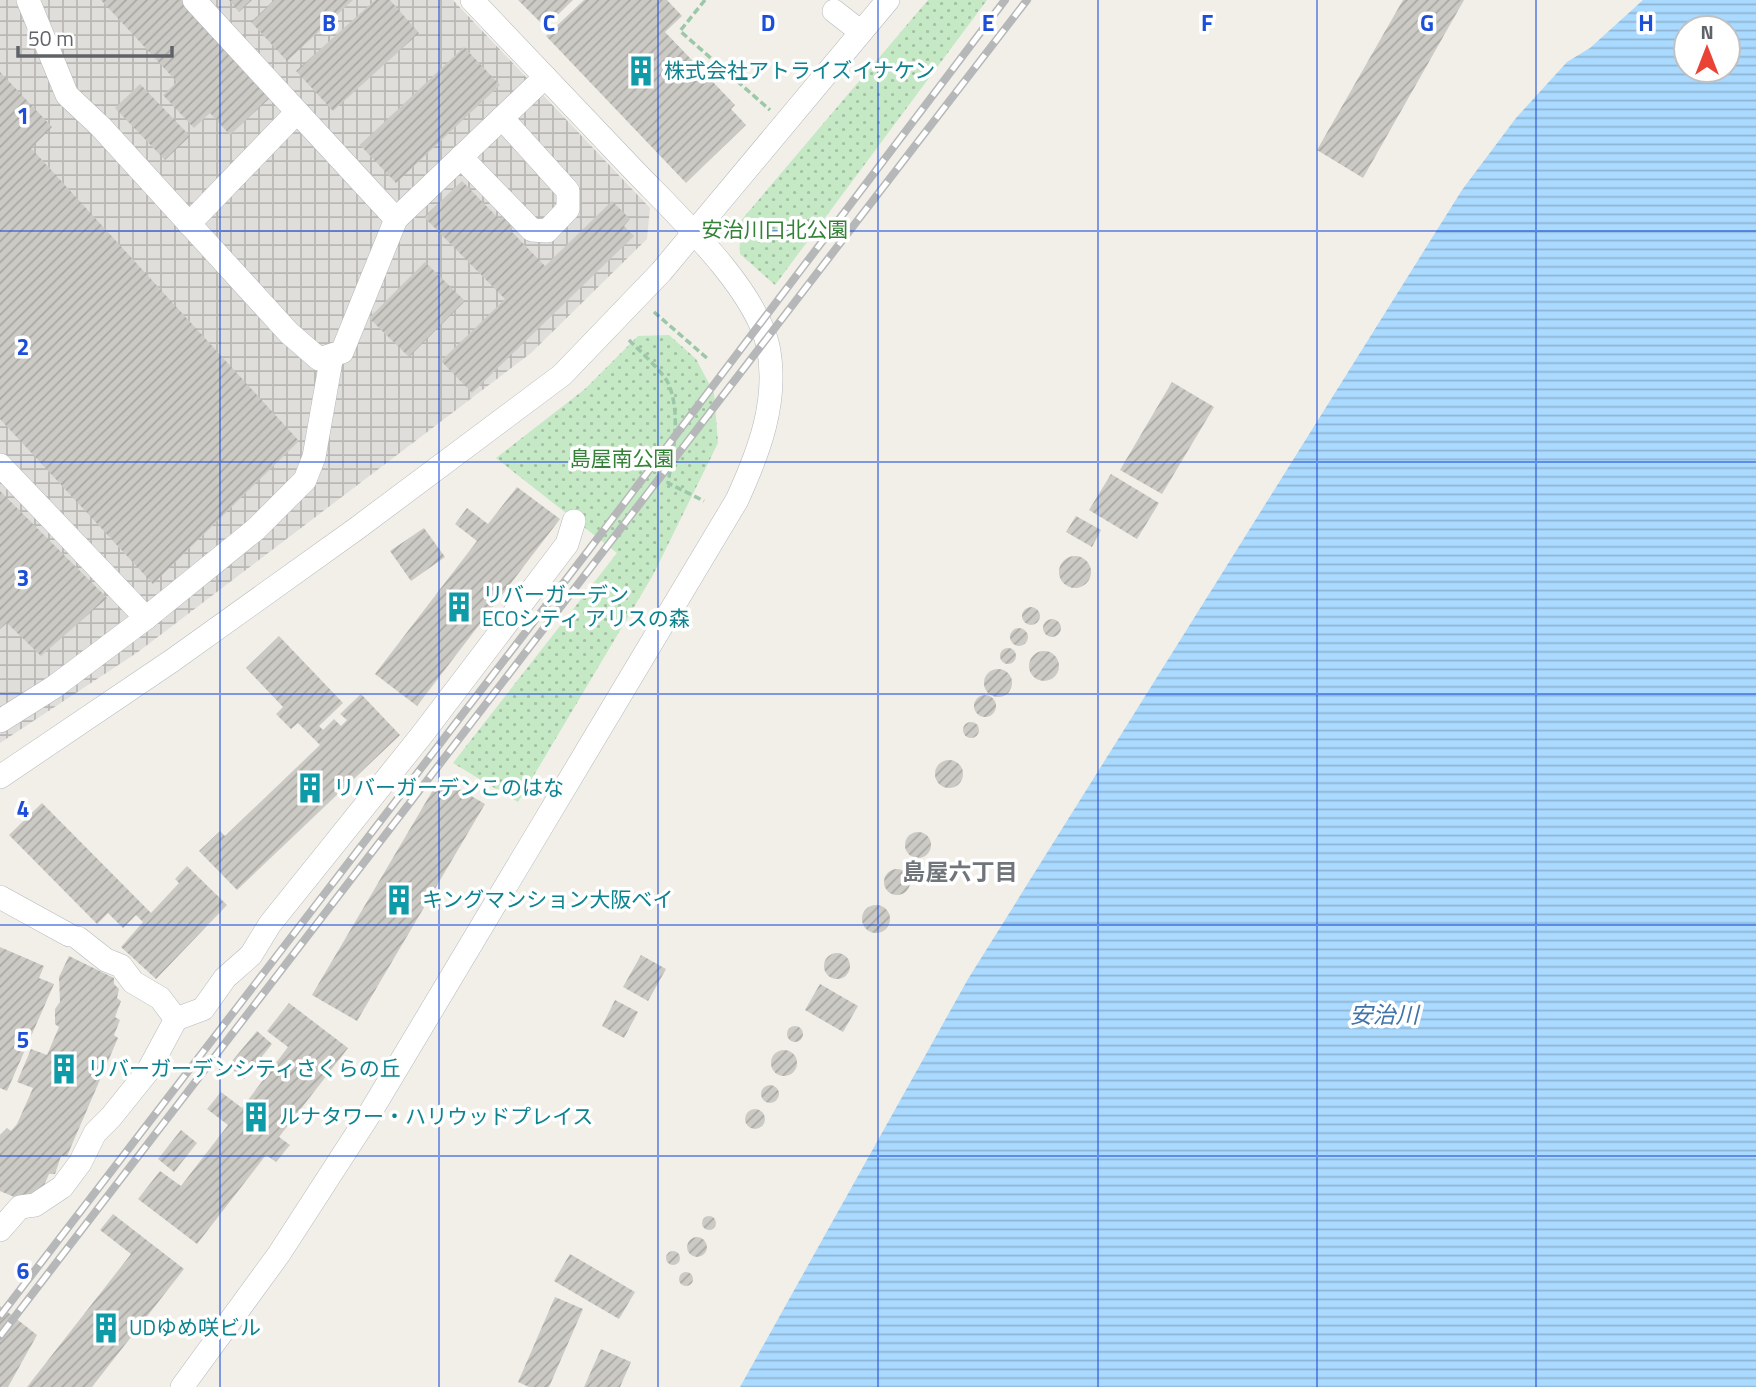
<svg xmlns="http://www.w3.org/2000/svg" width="1756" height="1387" font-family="'Titillium Web','Noto Sans JP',sans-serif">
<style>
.industrial{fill:url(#industrial-grid)}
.park{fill:url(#park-dots)}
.water{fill:url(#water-rules);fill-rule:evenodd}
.building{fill:url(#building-hatch)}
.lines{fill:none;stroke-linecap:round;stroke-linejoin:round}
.minor-casing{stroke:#b5b8bc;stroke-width:24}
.path{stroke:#9cc7a9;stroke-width:3.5;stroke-dasharray:7 3.5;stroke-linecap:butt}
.minor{stroke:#fff;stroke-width:23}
.rail-casing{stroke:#b6b7b8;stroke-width:8}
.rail{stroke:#fff;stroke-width:5;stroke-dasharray:16;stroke-linecap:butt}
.grid{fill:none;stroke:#1d4ed8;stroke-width:2;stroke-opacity:0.55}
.labels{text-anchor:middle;stroke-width:7;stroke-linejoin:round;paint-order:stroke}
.culture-label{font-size:21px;fill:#0d838f;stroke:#fff;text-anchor:start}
.park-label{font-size:21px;fill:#348238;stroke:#fff}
.neighbourhood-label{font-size:23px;font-weight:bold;fill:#70757a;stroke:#fff}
.water-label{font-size:23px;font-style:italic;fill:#4174aa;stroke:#fff}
.grid-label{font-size:23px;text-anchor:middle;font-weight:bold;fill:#1d4ed8;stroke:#fff;stroke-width:7;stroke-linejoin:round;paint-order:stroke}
</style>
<defs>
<pattern id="industrial-grid" width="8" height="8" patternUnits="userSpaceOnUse" patternTransform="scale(1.75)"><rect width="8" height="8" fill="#e0deda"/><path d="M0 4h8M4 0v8" fill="none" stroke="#b9b8b5"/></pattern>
<pattern id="park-dots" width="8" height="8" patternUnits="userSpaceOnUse" patternTransform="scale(1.75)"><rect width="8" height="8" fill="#c5e8c5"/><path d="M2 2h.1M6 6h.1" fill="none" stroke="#a3c0a4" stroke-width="1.8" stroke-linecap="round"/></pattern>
<pattern id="water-rules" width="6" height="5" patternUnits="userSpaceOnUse" patternTransform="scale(1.75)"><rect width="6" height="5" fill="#aadaff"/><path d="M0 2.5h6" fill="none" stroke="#8eb4d2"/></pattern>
<pattern id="building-hatch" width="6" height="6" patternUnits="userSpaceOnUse" patternTransform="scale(1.75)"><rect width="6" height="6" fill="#cccac5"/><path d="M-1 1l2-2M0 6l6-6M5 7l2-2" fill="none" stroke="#a9a8a4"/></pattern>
</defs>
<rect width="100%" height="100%" fill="#f1efe8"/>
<!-- industrial -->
<polygon class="industrial" points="0,0 453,0 650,208 647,239 531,353 138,652 0,743"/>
<!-- park -->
<g class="park">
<polygon points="928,0 987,0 775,285 740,254 739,223"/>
<polygon points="669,335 696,359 714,393 718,443 653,575 518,802 453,763 617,553 496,458 585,389 638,336"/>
</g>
<!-- water -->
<path class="water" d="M1643,0H1756V1387H740L968,979L1462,190L1516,118L1567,62L1590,48ZM1686,28H1728V70H1686Z"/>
<!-- building -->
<g class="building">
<polygon points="101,0 182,0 272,96 230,135 210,113 194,128 163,95 177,82"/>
<polygon points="229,0 252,0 239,12"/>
<polygon points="274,0 353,0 287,61 251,22"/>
<polygon points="375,0 390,0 419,33 333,111 296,71"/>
<polygon points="518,0 573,0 545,27"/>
<polygon points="584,0 667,0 682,16 665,32 735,105 731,109 746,125 686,183 546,36"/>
<polygon points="1403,0 1464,0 1363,178 1317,150"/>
<polygon points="464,47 500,85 396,183 360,145"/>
<polygon points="0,72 52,127 31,148 299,441 153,584 0,419"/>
<polygon points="140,84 190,136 165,160 115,108"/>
<polygon points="462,181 499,219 509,211 519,221 510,230 545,266 612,201 630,219 624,226 634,236 472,393 441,361 505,299 424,217"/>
<polygon points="425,262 465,301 409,357 369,318"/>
<polygon points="1172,382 1214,407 1162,494 1120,470"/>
<polygon points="1111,474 1159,503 1137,539 1089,510"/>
<polygon points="517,487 560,519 417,706 375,674 477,541 455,524 467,508 488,524"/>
<polygon points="0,491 107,598 41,656 7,623 0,629"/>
<polygon points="1076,516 1101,530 1092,547 1066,532"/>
<polygon points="424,528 445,557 411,581 390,551"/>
<circle cx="1075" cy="572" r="16"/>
<circle cx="1031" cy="616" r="9"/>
<circle cx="1052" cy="628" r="9"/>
<circle cx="1019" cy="637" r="9"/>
<polygon points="279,636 343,703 319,726 323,730 334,719 341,726 347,720 340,714 361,694 400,735 237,890 199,851 220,831 225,836 320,745 298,723 291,729 276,714 283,707 246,668"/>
<circle cx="1008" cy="656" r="8"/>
<circle cx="1044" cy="666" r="15"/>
<circle cx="998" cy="683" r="14"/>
<circle cx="985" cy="706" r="11"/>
<circle cx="971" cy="730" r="8"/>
<circle cx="949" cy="774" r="14"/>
<polygon points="440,778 485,804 357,1021 312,995"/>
<polygon points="42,803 151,913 179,883 175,879 187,866 227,905 156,979 121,947 143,922 136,915 123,928 108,913 97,924 9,835"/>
<circle cx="918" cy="845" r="13"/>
<circle cx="897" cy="882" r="13"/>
<circle cx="876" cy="919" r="14"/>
<polygon points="0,947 44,966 39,978 54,984 7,1091 0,1088"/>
<circle cx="837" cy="966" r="13"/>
<polygon points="641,955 666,969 648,1001 623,987"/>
<polygon points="69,956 114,978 114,984 119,989 117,998 121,1001 115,1017 120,1020 114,1035 118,1038 67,1156 61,1156 55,1174 49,1174 42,1190 37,1190 31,1204 0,1191 0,1135 7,1128 11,1131 17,1124 33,1088 17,1082 31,1049 47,1055 59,1027 55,1024 55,1009 60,1002 59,977"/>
<polygon points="820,984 858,1006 843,1032 805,1010"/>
<polygon points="615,1000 638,1012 624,1038 602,1026"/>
<polygon points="289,1003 348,1048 279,1137 290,1145 276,1162 266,1155 197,1244 138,1199 160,1171 181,1186 228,1125 207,1109 221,1092 242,1108 288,1047 267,1031"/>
<circle cx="795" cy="1034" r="8"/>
<polygon points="257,1031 272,1044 244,1079 228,1066"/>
<circle cx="784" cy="1063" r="13"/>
<circle cx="770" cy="1094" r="9"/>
<circle cx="755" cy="1119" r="10"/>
<polygon points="181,1130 197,1143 174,1172 158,1159"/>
<polygon points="113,1214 184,1269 92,1387 27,1387 131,1254 100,1230"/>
<circle cx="709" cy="1223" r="7"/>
<circle cx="697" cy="1247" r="10"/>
<circle cx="673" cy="1258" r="7"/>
<polygon points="570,1254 635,1292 619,1319 554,1281"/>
<circle cx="686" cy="1279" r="7"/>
<polygon points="555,1297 583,1309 549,1387 529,1387 518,1382"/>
<polygon points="0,1306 37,1335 8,1387 0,1387"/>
<polygon points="601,1349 631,1362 620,1387 584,1387"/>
</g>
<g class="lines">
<!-- minor casing -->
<g class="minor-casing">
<g id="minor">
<polyline points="28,0 67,95 101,127 289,333 319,359 342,352 396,219 545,77"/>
<polyline points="194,0 396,219"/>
<polyline points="834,11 861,32"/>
<polyline points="461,157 532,230 547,231 568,209 568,191 502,118"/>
<polyline points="189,224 297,112"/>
<polyline points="0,465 146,618"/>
<polyline points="0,721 54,687 146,618 256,529 305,480 314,457 332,355"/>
<polyline points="0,777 173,660 356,529 562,375 661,272 888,0"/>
<polyline points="0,897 69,935"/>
<polyline points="78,938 106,960 121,966 133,982 160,998 176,1019"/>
<polyline points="0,1230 20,1207 35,1205 62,1187 80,1163 95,1133 111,1117 148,1071 176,1019 203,1009 225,978 251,955 270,924 421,736 567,544 574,521"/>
<path d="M182,1387L279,1254L367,1118L737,500C759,452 779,400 768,346C754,284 670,209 626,162C575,108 524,54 472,0"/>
</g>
</g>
<!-- path -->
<g class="path">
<polyline points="705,0 680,31 770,110"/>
<polyline points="654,312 708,359"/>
<path d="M629,340C638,349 666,375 669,385C681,415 673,453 668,483L704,501"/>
</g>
<!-- minor -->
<use href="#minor" class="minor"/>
<!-- rail casing -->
<g class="rail-casing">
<g id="rail">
<polyline points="0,1316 588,551 1005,0"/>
<polyline points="0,1336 1027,0"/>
</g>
</g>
<!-- rail -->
<use href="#rail" class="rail"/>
</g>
<!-- grid -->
<path class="grid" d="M220,0V1387M439,0V1387M658,0V1387M878,0V1387M1098,0V1387M1317,0V1387M1536,0V1387M0,231H1756M0,462H1756M0,694H1756M0,925H1756M0,1156H1756"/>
<!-- icons -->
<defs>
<g id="building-bare" transform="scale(2.415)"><path d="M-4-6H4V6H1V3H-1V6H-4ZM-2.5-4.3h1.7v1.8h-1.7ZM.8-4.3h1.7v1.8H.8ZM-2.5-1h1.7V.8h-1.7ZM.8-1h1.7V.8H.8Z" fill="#0f9aa8" stroke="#fff" stroke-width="2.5" paint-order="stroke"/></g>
</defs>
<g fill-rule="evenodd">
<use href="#building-bare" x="641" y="71"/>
<use href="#building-bare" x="459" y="607"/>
<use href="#building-bare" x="310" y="788"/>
<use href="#building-bare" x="399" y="900"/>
<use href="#building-bare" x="64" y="1069"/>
<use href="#building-bare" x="256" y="1117"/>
<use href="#building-bare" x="106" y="1328"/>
</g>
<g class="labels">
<!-- culture labels -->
<g class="culture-label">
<text x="664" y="78">株式会社アトライズイナケン</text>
<text x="482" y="602">リバーガーデン<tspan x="482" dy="24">ECOシティ アリスの森</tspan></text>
<text x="333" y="795">リバーガーデンこのはな</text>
<text x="422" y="907">キングマンション大阪ベイ</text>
<text x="87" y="1076">リバーガーデンシティさくらの丘</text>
<text x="279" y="1124">ルナタワー・ハリウッドプレイス</text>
<text x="129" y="1335">UDゆめ咲ビル</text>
</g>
<!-- park labels -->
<g class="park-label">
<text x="775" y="237">安治川口北公園</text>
<text x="622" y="466">島屋南公園</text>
</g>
<!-- neighbourhood labels -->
<g class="neighbourhood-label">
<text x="960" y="880">島屋六丁目</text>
</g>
<!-- water labels -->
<g class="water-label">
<text x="1384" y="1023">安治川</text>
</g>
</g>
<g class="grid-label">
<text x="329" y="31">B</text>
<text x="549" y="31">C</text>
<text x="768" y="31">D</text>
<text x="988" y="31">E</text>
<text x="1207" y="31">F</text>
<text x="1427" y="31">G</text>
<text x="1646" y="31">H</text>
<text x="23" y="124">1</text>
<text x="23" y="355">2</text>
<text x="23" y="586">3</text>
<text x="23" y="817">4</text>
<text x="23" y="1048">5</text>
<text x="23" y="1279">6</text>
</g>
<!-- north arrow -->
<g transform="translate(1707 49)"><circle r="33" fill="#ffffff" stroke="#bfc1c3" stroke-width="2"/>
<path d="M0-5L12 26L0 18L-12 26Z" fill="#ea4335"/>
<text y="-10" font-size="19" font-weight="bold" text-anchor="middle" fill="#5f6368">N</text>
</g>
<!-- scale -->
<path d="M18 46v10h154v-10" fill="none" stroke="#5f6368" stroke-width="3.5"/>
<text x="28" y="46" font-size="21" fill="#5f6368" stroke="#ffffff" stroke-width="5" paint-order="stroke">50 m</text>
</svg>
